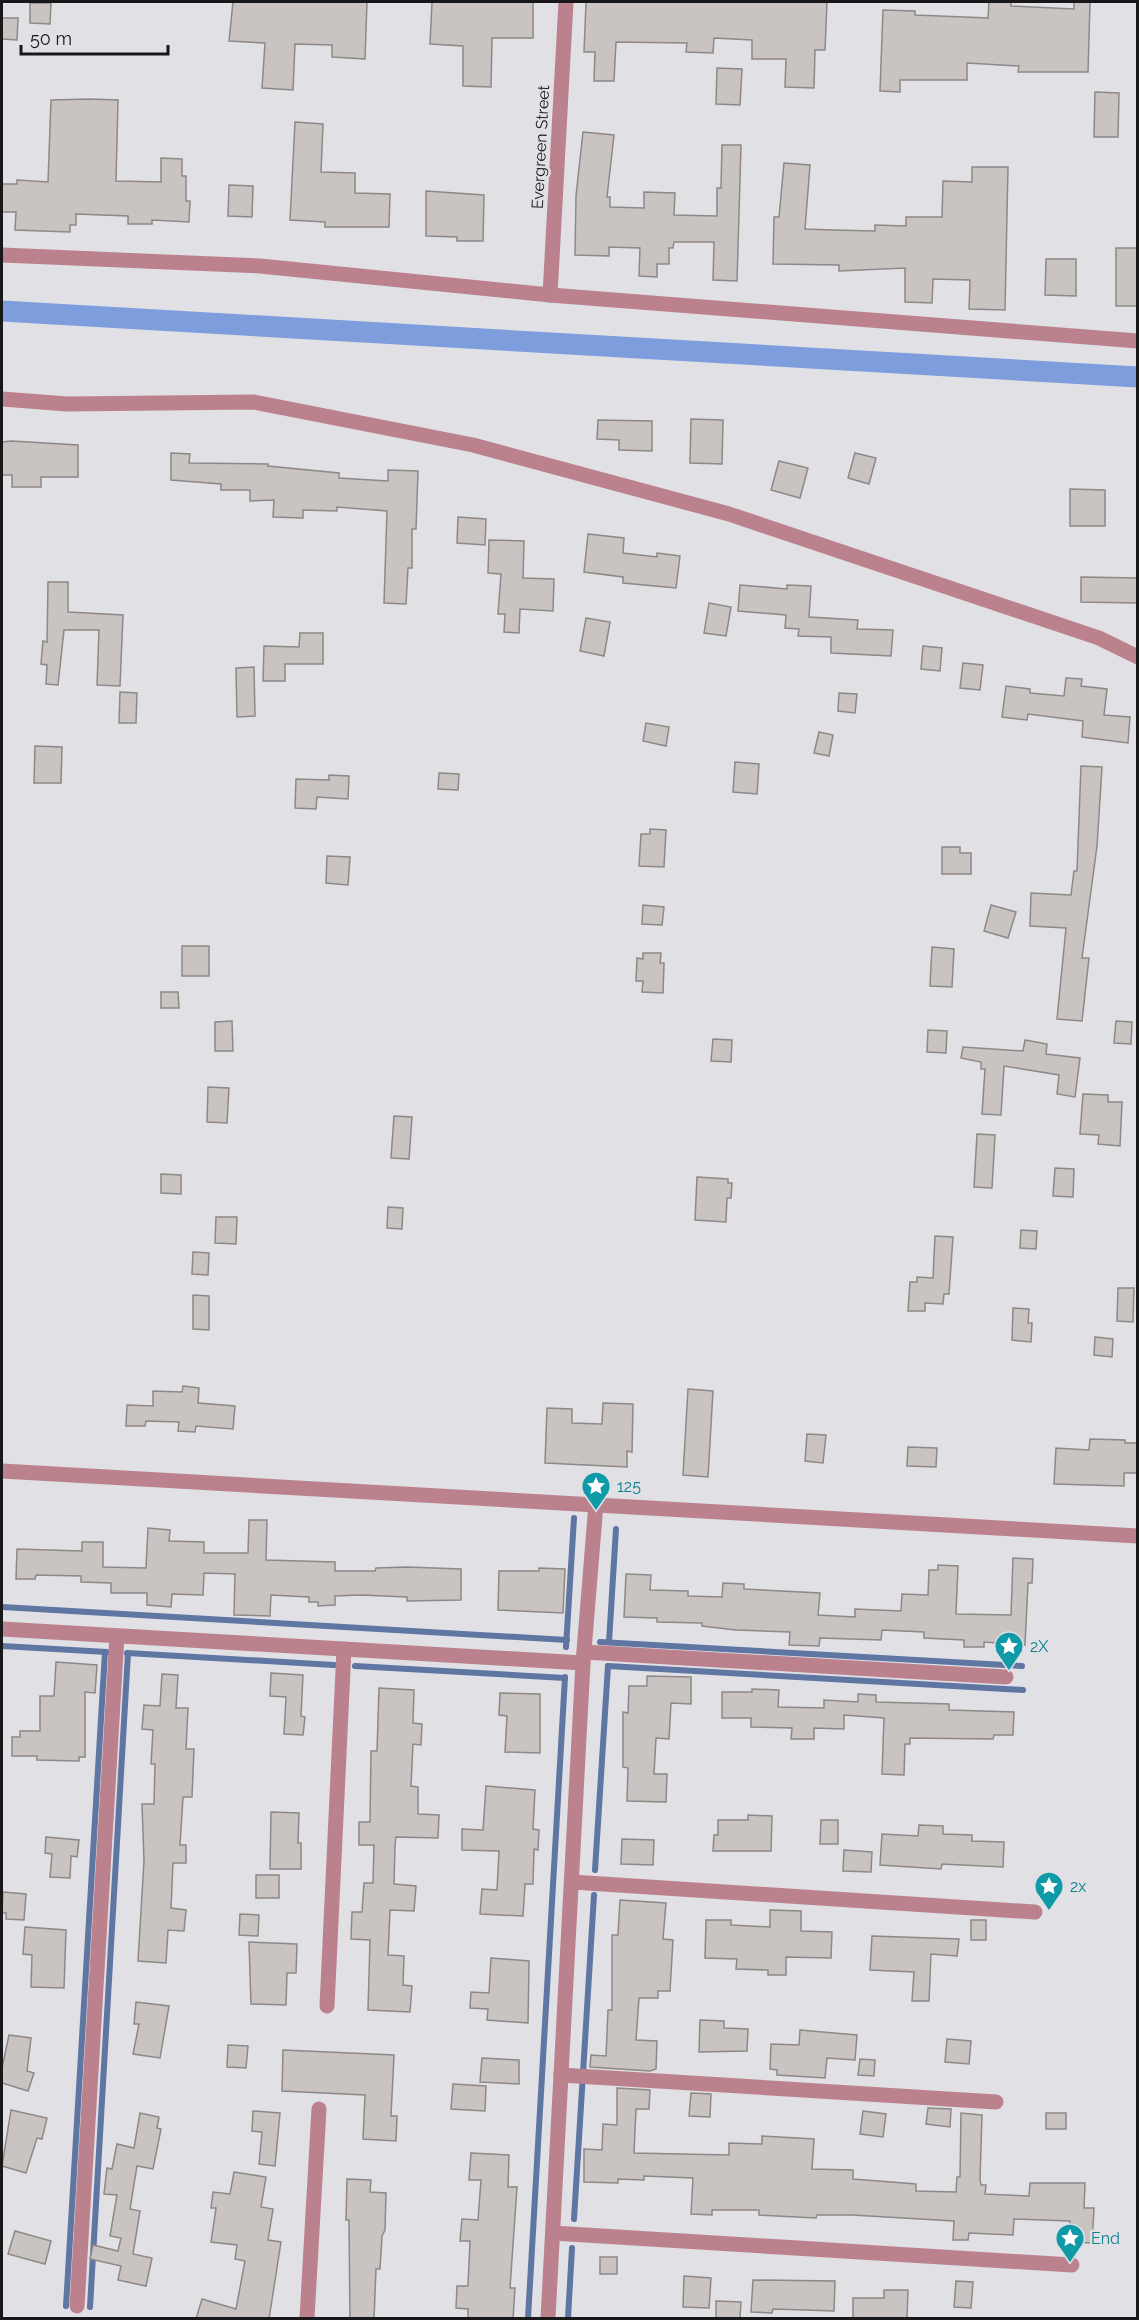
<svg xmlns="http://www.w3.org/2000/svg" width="1139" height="2320" font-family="Raleway,sans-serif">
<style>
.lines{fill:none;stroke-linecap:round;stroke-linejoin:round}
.stream{stroke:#5f75a2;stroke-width:6}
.canal{stroke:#7e9ddd;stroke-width:21}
.building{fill:#c9c3c2;stroke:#8e8887;stroke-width:1.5}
.street{stroke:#bb828e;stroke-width:15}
.labels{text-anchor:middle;stroke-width:5;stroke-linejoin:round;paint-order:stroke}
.street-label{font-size:16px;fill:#18181a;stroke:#e0e0e5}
.culture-label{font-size:16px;fill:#0d838f;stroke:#e0e0e5;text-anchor:start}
</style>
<rect width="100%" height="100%" fill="#e0e0e5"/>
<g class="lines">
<!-- stream -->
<g class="stream">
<polyline points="2,1607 567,1640"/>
<polyline points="600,1642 1022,1666"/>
<polyline points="609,1642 616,1529"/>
<polyline points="2,1646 107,1652"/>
<polyline points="566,1647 574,1518"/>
<polyline points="127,1653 334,1665"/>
<polyline points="355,1666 565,1678"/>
<polyline points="608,1666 1023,1690"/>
<polyline points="595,1870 608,1666"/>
<polyline points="574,2219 594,1895"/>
<polyline points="66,2306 105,1652"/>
<polyline points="90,2307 128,1653"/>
<polyline points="528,2318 565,1677"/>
<polyline points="568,2318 572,2248"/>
</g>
<!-- canal -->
<polyline class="canal" points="2,311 1138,377"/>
</g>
<!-- building -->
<g class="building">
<polygon points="233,2 367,2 365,59 332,57 332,45 295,44 293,90 262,88 265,43 229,41"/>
<polygon points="432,2 533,2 533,38 492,38 491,87 463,86 463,46 430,44"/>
<polygon points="586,2 827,2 825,50 815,50 814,88 785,87 786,59 752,59 752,40 714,38 713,53 686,52 687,43 616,42 614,81 594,81 595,52 584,52"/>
<polygon points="989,2 1011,2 1011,6 1074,9 1074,2 1090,2 1088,72 1018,72 1019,66 967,63 967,80 900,80 900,92 880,91 883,10 915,11 915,15 988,18"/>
<polygon points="30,3 51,3 50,24 30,23"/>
<polygon points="2,18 18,18 17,40 2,39"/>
<polygon points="717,68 742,69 740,105 716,104"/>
<polygon points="1095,92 1119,93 1118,137 1094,137"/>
<polygon points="89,99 118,100 116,181 161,182 161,158 182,159 182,176 186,176 186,201 190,201 189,222 152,220 152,224 128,224 128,216 76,214 76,225 70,225 70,232 15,230 16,212 2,212 2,184 17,184 17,180 48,182 51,100"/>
<polygon points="295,122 323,124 321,172 355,173 355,193 390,194 389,227 325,227 325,222 290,220"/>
<polygon points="583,132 614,135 607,197 610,197 610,207 644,208 644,192 675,193 674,215 717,216 717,188 721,188 722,145 741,145 737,281 713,280 714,242 674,242 673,248 669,248 669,264 657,264 657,277 639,276 640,248 609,247 609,256 575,255 576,196"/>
<polygon points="784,163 810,165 805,229 833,230 875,231 875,225 906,226 906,217 942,217 943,181 972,182 972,167 1008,167 1005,310 969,309 970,280 933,279 932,303 905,302 905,268 839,271 839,265 773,264 774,217 779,217"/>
<polygon points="229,185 253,186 252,217 228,216"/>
<polygon points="426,191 484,195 483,241 457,241 457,237 426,236"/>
<rect x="1116" y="248" width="21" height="58"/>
<polygon points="1046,259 1076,259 1076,296 1045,295"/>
<polygon points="691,419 723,420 722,464 690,463"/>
<polygon points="598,420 652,421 652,451 619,450 619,440 597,439"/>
<polygon points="12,441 78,445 78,477 41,477 41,487 12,487 12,475 2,475 2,442"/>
<polygon points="171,453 190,454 189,463 268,464 268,466 339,473 339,478 388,481 388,470 418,471 416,529 412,529 412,568 408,568 406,604 384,603 387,511 337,507 337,511 303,510 303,518 273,517 274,500 250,501 250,490 221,490 221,484 171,480"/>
<polygon points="855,453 876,458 869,484 848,478"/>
<polygon points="779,461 808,468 800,498 771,490"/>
<polygon points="1070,489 1105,490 1105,526 1070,526"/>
<polygon points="458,517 486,519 485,545 457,543"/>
<polygon points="588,534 624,538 623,553 657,557 657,553 680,556 676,588 623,583 623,577 584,572"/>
<polygon points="489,540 524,541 523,578 554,579 553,611 520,609 519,633 504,632 505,614 498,614 501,574 488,573"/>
<polygon points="1081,577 1137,578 1137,603 1081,602"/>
<polygon points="48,582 68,582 68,612 123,615 120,686 97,685 99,630 64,630 58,685 46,684 47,665 41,664 43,641 47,642"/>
<polygon points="740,585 787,589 787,585 811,586 809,617 858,620 857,629 893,630 891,656 831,653 831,637 798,636 799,629 785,628 786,615 738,611"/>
<polygon points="709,603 731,607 726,636 704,633"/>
<polygon points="586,618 610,622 604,656 580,651"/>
<polygon points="300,633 323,633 323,664 285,664 285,681 263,681 264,646 299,647"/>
<polygon points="923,646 942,648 940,671 921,669"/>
<polygon points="963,663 983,665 980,690 960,688"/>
<polygon points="254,667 255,716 237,717 236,668"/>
<polygon points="1066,678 1082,679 1081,686 1107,689 1104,715 1130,717 1128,743 1082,737 1083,721 1028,714 1027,720 1002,717 1006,686 1030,689 1030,693 1064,696"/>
<polygon points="120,692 137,693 136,723 119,723"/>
<polygon points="839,693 857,694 855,713 838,711"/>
<polygon points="646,723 669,727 666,746 643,741"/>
<polygon points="819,732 833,735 829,756 814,753"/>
<polygon points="35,746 62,747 61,783 34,783"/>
<polygon points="735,762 759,764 757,794 733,792"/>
<polygon points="1081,766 1102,767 1097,846 1082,958 1089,958 1082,1021 1057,1019 1066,928 1030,926 1031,893 1071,895 1074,871 1077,871"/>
<polygon points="439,773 459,774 458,790 438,789"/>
<polygon points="329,775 349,776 348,799 317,797 316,809 295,808 296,779 329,780"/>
<polygon points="650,829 666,830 664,867 639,866 641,834 650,834"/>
<polygon points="942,847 960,847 960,853 971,853 971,874 942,874"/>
<polygon points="327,856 350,857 348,885 326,883"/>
<polygon points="643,905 664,907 662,925 642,924"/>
<polygon points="991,905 1016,912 1008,938 984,931"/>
<rect x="182" y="946" width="27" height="30"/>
<polygon points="932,947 954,949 952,987 930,986"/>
<polygon points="643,953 661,953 660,963 664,963 663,993 642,992 643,981 636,981 637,958 643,959"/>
<polygon points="161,992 178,992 179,1008 161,1008"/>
<polygon points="232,1021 233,1051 215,1051 215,1022"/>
<polygon points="1116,1021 1132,1022 1131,1044 1114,1043"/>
<polygon points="928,1030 947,1031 946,1053 927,1052"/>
<polygon points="713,1039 732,1040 731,1062 711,1061"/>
<polygon points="1025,1040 1047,1044 1046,1054 1080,1058 1075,1097 1057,1094 1059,1075 1004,1066 1001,1115 982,1114 985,1069 981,1069 981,1062 961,1058 963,1047 1023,1051"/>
<polygon points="208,1087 229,1088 227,1123 207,1122"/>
<polygon points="1083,1094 1108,1095 1108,1102 1122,1102 1120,1146 1098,1144 1099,1135 1080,1134"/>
<polygon points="394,1116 412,1117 409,1159 391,1158"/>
<polygon points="977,1134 995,1135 992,1188 974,1187"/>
<polygon points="1055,1168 1074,1169 1073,1197 1053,1196"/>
<polygon points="161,1174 181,1175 181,1194 161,1193"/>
<polygon points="697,1177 728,1179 728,1183 732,1183 731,1198 727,1198 726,1222 695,1220"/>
<polygon points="388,1207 403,1208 402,1229 387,1228"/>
<polygon points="216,1217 237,1217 236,1244 215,1243"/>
<polygon points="1021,1230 1037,1231 1036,1249 1020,1248"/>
<polygon points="935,1236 953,1237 949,1294 944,1294 943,1304 925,1303 925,1311 908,1311 910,1282 917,1282 917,1277 933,1278"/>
<polygon points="193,1252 209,1253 208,1275 192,1274"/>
<polygon points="1118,1288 1134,1288 1133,1322 1117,1321"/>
<polygon points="193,1295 209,1296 209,1330 193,1329"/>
<polygon points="1013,1308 1029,1309 1028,1323 1032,1323 1031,1342 1012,1340"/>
<polygon points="1095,1337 1113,1339 1112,1357 1094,1355"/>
<polygon points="183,1386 199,1388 198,1403 235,1406 233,1429 196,1426 195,1432 178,1431 179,1422 146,1421 145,1426 126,1426 127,1405 153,1406 153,1391 182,1392"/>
<polygon points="688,1389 713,1391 708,1477 683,1475"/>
<polygon points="603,1403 633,1404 632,1452 627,1451 627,1467 545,1463 547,1408 572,1409 572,1423 602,1424"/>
<polygon points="807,1434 826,1435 823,1463 805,1461"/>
<polygon points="1090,1439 1125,1440 1125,1443 1137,1443 1137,1473 1124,1473 1124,1486 1054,1484 1056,1448 1089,1450"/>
<polygon points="908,1447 937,1448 936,1467 907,1466"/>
<polygon points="249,1520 267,1520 266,1560 335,1562 335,1571 375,1571 376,1568 407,1567 461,1569 461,1600 407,1601 407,1597 361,1595 335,1596 335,1605 318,1606 318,1602 309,1602 309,1597 271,1595 270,1616 234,1615 235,1574 204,1573 203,1595 172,1594 171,1607 147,1605 147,1593 111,1593 111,1583 81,1582 81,1576 36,1575 35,1579 16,1579 17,1549 82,1551 82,1542 103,1542 103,1567 146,1568 148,1528 170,1530 169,1541 204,1542 204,1553 248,1553"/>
<polygon points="1013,1558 1033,1559 1032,1583 1028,1583 1025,1645 984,1642 984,1647 964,1647 964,1640 924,1638 924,1632 882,1630 881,1640 820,1638 819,1646 789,1645 790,1632 736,1630 702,1626 702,1623 657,1622 657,1618 624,1617 626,1574 651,1575 650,1590 688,1591 688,1596 722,1597 723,1583 744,1584 744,1589 820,1593 818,1615 855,1617 855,1609 901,1611 902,1594 928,1595 929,1570 938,1570 938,1565 958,1566 956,1614 1011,1615"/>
<polygon points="539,1568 565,1569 563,1613 498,1610 499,1571 539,1571"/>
<polygon points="56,1662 97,1665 95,1693 85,1692 85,1757 79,1757 79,1761 37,1760 37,1756 12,1756 12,1737 20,1737 20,1731 40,1731 40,1696 54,1696"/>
<polygon points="271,1673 303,1675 301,1716 305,1717 303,1735 284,1734 286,1697 270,1696"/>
<polygon points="162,1674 178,1675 176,1708 188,1708 186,1749 194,1749 192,1797 183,1797 180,1845 186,1845 186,1863 173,1863 171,1908 186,1910 184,1931 168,1930 166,1963 138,1961 144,1861 142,1804 154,1804 155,1764 151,1764 153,1730 142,1729 144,1705 160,1706"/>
<polygon points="647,1676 691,1677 691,1704 671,1703 669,1739 656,1738 654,1774 667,1774 666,1802 627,1801 628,1768 623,1767 623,1712 628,1713 629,1686 647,1686"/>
<polygon points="379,1688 414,1690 413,1723 422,1724 421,1745 413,1744 411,1786 418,1787 418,1814 439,1815 438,1838 396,1837 395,1845 394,1884 416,1886 414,1911 390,1910 388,1955 404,1956 403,1985 412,1986 410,2012 368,2010 370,1940 351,1939 352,1912 362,1912 364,1883 373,1883 374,1845 359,1845 359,1822 370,1822 371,1751 377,1751"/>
<polygon points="752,1689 779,1690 778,1707 824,1708 824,1700 858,1702 858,1694 876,1695 876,1702 949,1704 949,1710 1014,1712 1013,1735 994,1735 993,1739 910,1738 910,1744 905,1744 904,1775 882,1774 884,1718 844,1715 844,1729 814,1728 814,1739 791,1739 792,1728 751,1727 751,1718 722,1718 722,1692 752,1692"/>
<polygon points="500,1693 540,1694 540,1753 505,1752 507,1716 499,1715"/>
<polygon points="486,1786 535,1790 533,1829 539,1830 538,1850 534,1849 533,1884 525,1884 523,1916 480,1914 482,1889 497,1890 499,1851 462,1850 462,1829 483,1830"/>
<polygon points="271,1812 299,1813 298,1843 301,1843 301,1869 270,1869"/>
<polygon points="748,1815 772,1816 771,1851 713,1851 714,1835 718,1835 718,1820 748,1820"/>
<polygon points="821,1820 838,1820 838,1844 820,1844"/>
<polygon points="919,1825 943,1826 943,1834 972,1835 972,1841 1004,1842 1003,1867 942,1864 941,1869 880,1865 882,1834 918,1836"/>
<polygon points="46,1837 79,1840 77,1857 71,1856 70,1878 50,1877 52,1854 45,1853"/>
<polygon points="622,1839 654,1840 653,1865 621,1864"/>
<polygon points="844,1850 872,1852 871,1872 843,1871"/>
<rect x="256" y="1875" width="23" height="23"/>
<polygon points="3,1892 26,1894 24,1920 6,1919 6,1913 2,1913"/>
<polygon points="620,1900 666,1903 663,1939 673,1940 670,1991 658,1991 658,1998 639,1998 636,2040 657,2041 656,2069 650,2071 590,2067 591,2055 606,2056 608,2010 612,2010 612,1935 618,1935"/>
<polygon points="770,1910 801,1911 801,1931 832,1932 831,1958 786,1957 786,1975 768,1975 768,1970 736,1969 737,1959 705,1958 706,1920 731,1920 731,1925 770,1927"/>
<polygon points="240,1914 259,1915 258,1936 239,1935"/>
<rect x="971" y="1920" width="15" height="20"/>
<polygon points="25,1927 66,1930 64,1988 31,1987 32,1955 23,1954"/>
<polygon points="872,1936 959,1939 957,1956 931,1954 929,2001 912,2001 914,1972 870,1970"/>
<polygon points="249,1942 297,1944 296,1973 287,1973 286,2005 251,2004"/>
<polygon points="491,1958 529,1961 528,2023 487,2020 488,2009 470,2008 471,1992 489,1993"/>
<polygon points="136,2002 169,2006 160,2058 133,2054 139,2024 134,2024"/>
<polygon points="700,2020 724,2021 724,2028 748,2029 747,2051 699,2052"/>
<polygon points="800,2030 857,2035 855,2060 827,2058 825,2078 777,2075 777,2070 770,2069 771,2044 799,2045"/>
<polygon points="9,2035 31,2038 27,2071 34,2073 28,2091 2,2083 2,2068"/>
<polygon points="947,2039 971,2041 969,2064 945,2062"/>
<polygon points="228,2045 248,2046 246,2068 227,2067"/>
<polygon points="283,2050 394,2055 391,2116 397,2116 396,2141 363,2139 365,2095 282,2091"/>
<polygon points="482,2058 519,2060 519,2084 480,2082"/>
<polygon points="860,2059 875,2060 874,2076 858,2075"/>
<polygon points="453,2084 486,2086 485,2111 451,2109"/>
<polygon points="617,2088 650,2090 649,2109 636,2109 634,2153 729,2155 729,2143 762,2144 762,2136 814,2139 812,2169 853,2170 853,2179 916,2184 916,2191 956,2192 957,2177 960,2177 961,2113 982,2115 980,2179 981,2185 986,2185 985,2194 1029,2196 1030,2183 1085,2183 1084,2208 1094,2208 1092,2243 1070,2242 1070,2221 1014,2219 1013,2235 969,2233 968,2240 953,2240 954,2221 852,2215 817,2215 816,2218 759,2215 759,2210 712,2210 712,2215 691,2214 693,2178 644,2176 644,2180 618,2179 618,2183 584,2182 584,2149 602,2150 603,2124 617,2125"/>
<polygon points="691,2093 711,2094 710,2117 689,2116"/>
<polygon points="928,2108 951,2109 950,2127 926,2124"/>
<polygon points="11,2110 47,2118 42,2139 37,2138 26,2173 2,2166"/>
<polygon points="253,2111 280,2113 275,2166 259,2164 262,2132 252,2131"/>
<polygon points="863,2111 886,2114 883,2137 860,2134"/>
<polygon points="140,2113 159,2117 157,2128 161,2129 153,2169 137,2166 130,2209 140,2211 133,2254 152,2258 146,2286 118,2280 121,2266 90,2259 93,2245 118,2251 121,2238 110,2236 117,2195 104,2194 107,2168 112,2169 117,2144 134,2148"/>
<rect x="1046" y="2113" width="20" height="16"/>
<polygon points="471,2153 509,2155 508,2187 517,2187 510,2288 515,2288 513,2319 468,2319 468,2309 456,2308 457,2286 468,2286 470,2241 460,2241 462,2219 478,2220 481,2180 469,2180"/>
<polygon points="234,2172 266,2177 261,2207 273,2209 268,2240 281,2242 269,2319 196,2319 202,2299 236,2309 245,2261 235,2259 237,2245 211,2242 216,2208 211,2208 213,2192 230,2194"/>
<polygon points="347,2179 371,2180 370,2192 386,2193 385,2230 382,2236 380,2269 376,2269 374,2319 350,2319 349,2220 346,2220"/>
<polygon points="15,2231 51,2241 45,2264 8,2254"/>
<rect x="600" y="2257" width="17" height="17"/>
<polygon points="684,2276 711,2278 709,2308 683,2307"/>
<polygon points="753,2280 835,2281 834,2311 773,2309 772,2313 751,2312"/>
<polygon points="956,2281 973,2282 971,2308 954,2307"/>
<polygon points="884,2290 908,2290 907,2319 853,2319 853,2298 884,2298"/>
<polygon points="716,2301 741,2302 740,2319 716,2319"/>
</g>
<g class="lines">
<!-- street -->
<g class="street">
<polyline points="2,255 260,266 550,295 1138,341"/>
<polyline points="550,295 566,2"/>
<polyline points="2,399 67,404 254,402 473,445 729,514 1099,638 1138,657"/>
<polyline points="2,1471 1138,1536"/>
<polyline points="2,1629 583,1663"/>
<polyline points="584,1652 1006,1677"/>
<polyline points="572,1882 1035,1912"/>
<polyline points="327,2006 344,1649"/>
<polyline points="561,2075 996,2102"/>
<polyline points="553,2233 1072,2265"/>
<polyline points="77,2306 117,1636"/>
<polyline points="307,2318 319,2109"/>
<polyline points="548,2318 583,1663 596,1504"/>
</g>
</g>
<!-- icons -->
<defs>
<g id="sight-pin" transform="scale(1.5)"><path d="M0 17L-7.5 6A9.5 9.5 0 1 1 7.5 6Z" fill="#0f9aa8" stroke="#e0e0e5"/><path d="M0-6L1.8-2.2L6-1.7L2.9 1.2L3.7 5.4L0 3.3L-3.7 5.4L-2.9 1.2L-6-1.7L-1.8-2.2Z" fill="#fff"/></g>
</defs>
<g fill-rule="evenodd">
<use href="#sight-pin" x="596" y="1486"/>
<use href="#sight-pin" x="1009" y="1646"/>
<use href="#sight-pin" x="1049" y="1886"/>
<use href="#sight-pin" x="1070" y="2238"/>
</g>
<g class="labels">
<!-- street labels -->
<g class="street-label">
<text transform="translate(540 147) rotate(-87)" y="6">Evergreen Street</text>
</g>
<!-- culture labels -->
<g class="culture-label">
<text x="617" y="1492">125</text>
<text x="1030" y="1652">2X</text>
<text x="1070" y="1892">2x</text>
<text x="1091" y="2244">End</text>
</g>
</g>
<!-- border -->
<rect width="1139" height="2320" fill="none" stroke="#18181a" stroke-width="6"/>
<!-- scale -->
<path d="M21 45v9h147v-9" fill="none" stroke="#18181a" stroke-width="3"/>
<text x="30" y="45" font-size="18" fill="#18181a" stroke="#e0e0e5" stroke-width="4.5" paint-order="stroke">50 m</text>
</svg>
